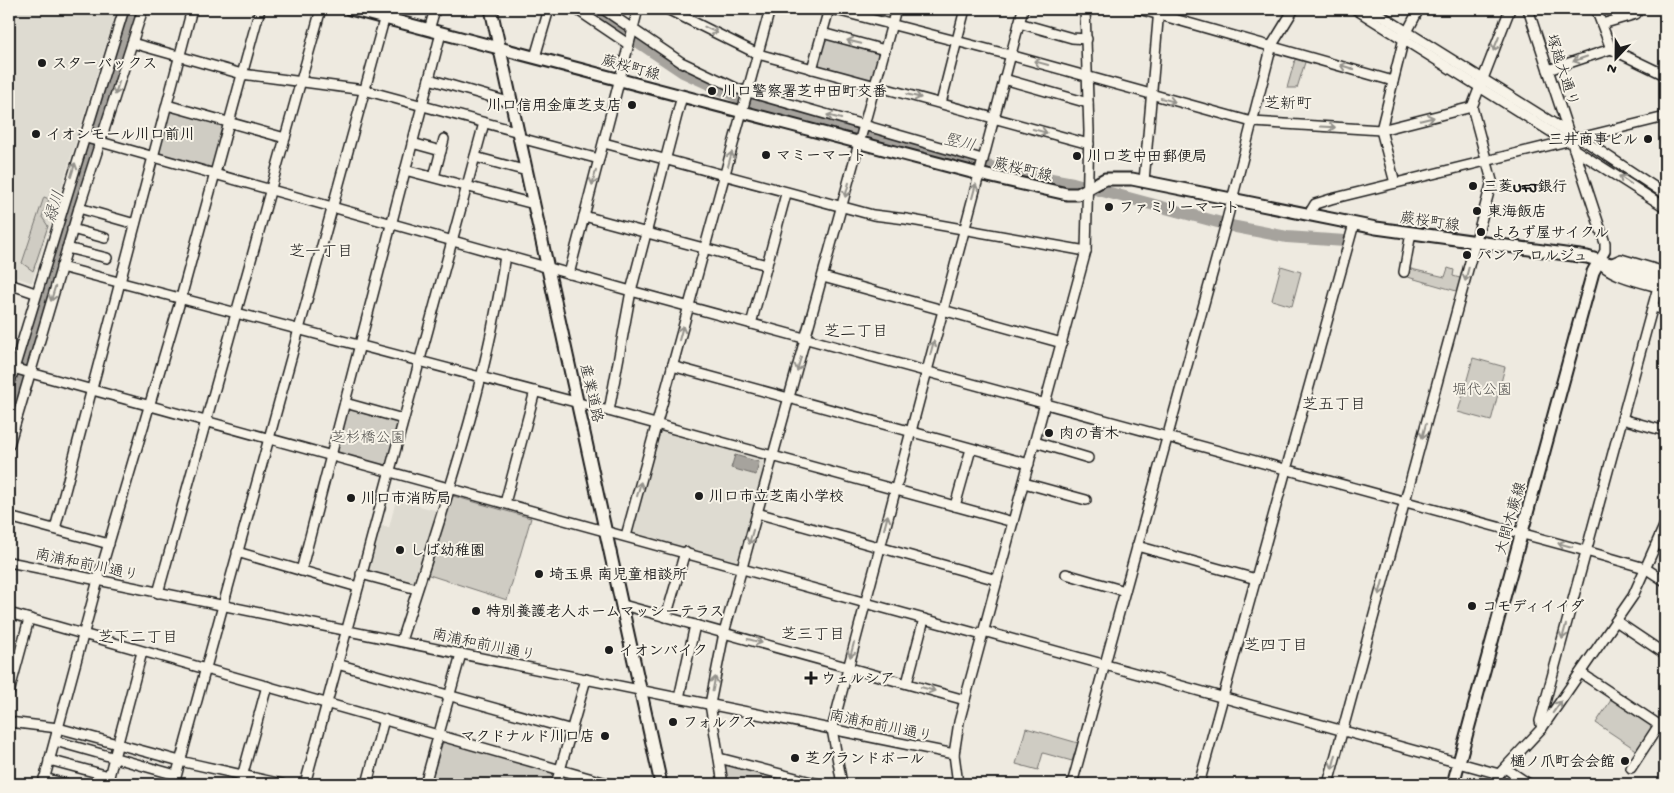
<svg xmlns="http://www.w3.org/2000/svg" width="1674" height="793" font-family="'Gochi Hand','Klee One',sans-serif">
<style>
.built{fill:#dedbd1}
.green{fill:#cfccc3;stroke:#767470}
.water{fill:#a6a39d;stroke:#6f6d69}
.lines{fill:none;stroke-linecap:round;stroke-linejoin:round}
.river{stroke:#a6a39d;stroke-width:12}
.minor-casing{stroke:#1c1c1c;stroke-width:12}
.major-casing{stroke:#1c1c1c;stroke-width:15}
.minor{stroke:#f7f3e8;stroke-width:9}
.major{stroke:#f7f3e8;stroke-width:11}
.oneway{stroke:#94928c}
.poi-dot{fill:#1c1c1c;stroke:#f7f3e8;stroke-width:2}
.labels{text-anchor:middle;stroke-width:4;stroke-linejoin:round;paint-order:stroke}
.poi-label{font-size:15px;font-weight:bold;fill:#1c1c1c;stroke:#f7f3e8;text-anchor:start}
.street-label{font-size:15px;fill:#1c1c1c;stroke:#f7f3e8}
.park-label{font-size:15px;fill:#52514e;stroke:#f7f3e8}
.neighbourhood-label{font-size:16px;fill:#1c1c1c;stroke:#f7f3e8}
.water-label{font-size:16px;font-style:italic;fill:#535250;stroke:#f7f3e8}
</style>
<rect width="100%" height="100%" fill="#eeeae0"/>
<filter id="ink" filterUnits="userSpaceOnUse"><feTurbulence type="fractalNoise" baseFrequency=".02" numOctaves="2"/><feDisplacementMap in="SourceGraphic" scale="10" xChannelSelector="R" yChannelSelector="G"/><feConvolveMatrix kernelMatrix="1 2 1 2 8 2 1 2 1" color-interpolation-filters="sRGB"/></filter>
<g filter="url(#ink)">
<!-- built -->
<g class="built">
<polygon points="9,9 104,9 116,13 32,282 30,282 9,275"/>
<polygon points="662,430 764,459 767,463 740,560 734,562 634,534 631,529 657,433"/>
<polygon points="396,500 439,511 415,586 367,572 380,525 389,528"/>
</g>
<!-- green -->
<g class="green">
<polygon points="827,37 878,51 880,54 873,78 868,81 817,67 816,64 824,38"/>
<polygon points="1296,56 1306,59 1297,88 1287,88"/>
<polygon points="171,109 221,122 223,127 213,166 209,169 159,155 157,150 168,110"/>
<polygon points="44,197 49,199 42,217 48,226 33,271 22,263"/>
<polygon points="1281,266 1301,272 1292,306 1272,300"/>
<polygon points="1407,268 1445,277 1448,268 1454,270 1453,276 1463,279 1460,292 1404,276"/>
<polygon points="1473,358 1505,367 1491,421 1458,412"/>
<polygon points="350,408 398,423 387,463 382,466 339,454 337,450 346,410"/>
<polygon points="453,496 531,518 507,600 426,574 450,497"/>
<polygon points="1613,697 1651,723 1653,728 1638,751 1596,723"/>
<polygon points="1026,728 1078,743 1072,761 1043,753 1038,770 1016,764"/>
<polygon points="445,742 551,771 554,776 552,784 430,784 442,744"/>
<polygon points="729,764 807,784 727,784 724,768"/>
</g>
<!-- water -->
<polygon class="water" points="735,455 759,462 756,475 731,468"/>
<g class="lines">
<!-- river -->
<g class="river">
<polyline points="589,9 683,72 740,98 784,113 1003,170 1073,183 1236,227 1287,237 1345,241"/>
<polyline points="9,415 68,213 133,9"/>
</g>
<!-- minor casing -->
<g class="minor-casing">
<g id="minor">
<polyline points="576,9 628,44"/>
<polyline points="603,9 681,62 738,89 982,159"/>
<polyline points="667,9 758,54 1089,144"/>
<polyline points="832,9 1010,55 1252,122 1381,130 1472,107"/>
<polyline points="1139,9 1393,81"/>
<polyline points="1355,9 1564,140"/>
<polyline points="1371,9 1569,133"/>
<path d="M1528,9L1605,243V251L1599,261C1607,276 1649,284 1665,289"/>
<polyline points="1596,9 1611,49 1665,75"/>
<polyline points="1019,23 1072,38 1087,39"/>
<polyline points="1602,24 1636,14"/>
<polyline points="429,30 435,9"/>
<polyline points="822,33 885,50"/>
<polyline points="132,43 242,74 364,90 519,132"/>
<polyline points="535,57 549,9"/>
<polyline points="812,69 829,9"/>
<polyline points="1548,70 1611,49"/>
<polyline points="429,79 512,103"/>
<polyline points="1004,79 1088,103"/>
<polyline points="941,103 965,9"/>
<polyline points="167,105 285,138"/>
<polyline points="83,137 631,291 1586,551 1645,568 1665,581"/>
<polyline points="1579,137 1665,194"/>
<polyline points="520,138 599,159"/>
<polyline points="412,143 441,151"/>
<polyline points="604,143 873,215 906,219 1086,251"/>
<polyline points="1574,149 1665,207"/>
<polyline points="475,157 527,171"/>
<polyline points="405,170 534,204"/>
<polyline points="434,177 444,139"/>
<polyline points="1144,181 1159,9"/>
<polyline points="1395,183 1381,130 1404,38 1419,9"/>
<polyline points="79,208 135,224"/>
<polyline points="1309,214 1315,204 1331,199 1665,117"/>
<polyline points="584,216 767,265"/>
<polyline points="72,229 105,238"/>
<polyline points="67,248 107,258"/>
<polyline points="1610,264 1621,259 1665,272"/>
<polyline points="61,267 579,403 1013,522"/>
<polyline points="1404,272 1411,233"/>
<polyline points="569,274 638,9"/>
<polyline points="823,277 1062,343"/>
<polyline points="9,284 35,293"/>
<polyline points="1653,307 1665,310"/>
<polyline points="751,324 786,194"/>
<polyline points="672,366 1029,464"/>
<polyline points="9,367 982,635"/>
<polyline points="9,385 124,9"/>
<polyline points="345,403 403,419"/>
<polyline points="609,411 631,291 682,96"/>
<polyline points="1622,419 1665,431"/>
<polyline points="1035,442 1088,458"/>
<polyline points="9,445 79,208 143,9"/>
<polyline points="1024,483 1086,500"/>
<polyline points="505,503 535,391"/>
<polyline points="955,506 971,449"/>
<polyline points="757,513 997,580"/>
<polyline points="9,517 109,544"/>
<polyline points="55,529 192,9"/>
<polyline points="626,536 770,9"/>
<polyline points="1137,546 1256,579"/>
<polyline points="237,552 358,587"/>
<polyline points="9,562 954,754"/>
<polyline points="301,571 441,33"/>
<polyline points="361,574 417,589"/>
<polyline points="1066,574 1125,591"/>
<polyline points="158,593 321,9"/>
<polyline points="623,605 965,700"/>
<polyline points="9,613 610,784"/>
<polyline points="666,617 685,552"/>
<polyline points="1616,621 1665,654"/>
<polyline points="983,631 1499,774"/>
<path d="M401,641C441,515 487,387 505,255"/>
<polyline points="337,664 572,730"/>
<polyline points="1581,673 1665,729"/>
<polyline points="907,683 924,619"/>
<polyline points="9,693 29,619"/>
<polyline points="679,698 695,625"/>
<polyline points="9,722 58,728 180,761 282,784"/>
<polyline points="1542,728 1540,721 1658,287"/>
<polyline points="55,741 176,775"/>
<polyline points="719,758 819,784"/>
<polyline points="49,760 109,776"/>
<polyline points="1505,768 1529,784"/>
<polyline points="1631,768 1659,725"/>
<polyline points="44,778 66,784"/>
<polyline points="43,784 98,580 179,305 260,9"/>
<polyline points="107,784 142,652"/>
<polyline points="174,784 387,9"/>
<polyline points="240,784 267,686"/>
<polyline points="305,784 484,123"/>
<polyline points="367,784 384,719"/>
<polyline points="425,784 461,654"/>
<polyline points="556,784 586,679"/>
<polyline points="723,784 710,704 724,633 896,9"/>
<polyline points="842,784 832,729 1023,9"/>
<polyline points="958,784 954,754 959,722 1086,251 1089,131 1085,9"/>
<polyline points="1072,784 1225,227 1272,45 1294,9"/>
<polyline points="1199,784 1354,224"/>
<polyline points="1328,784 1492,181 1472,107 1510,9"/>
<polyline points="1493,784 1499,774 1542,728 1633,596 1665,524"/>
</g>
</g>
<!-- major casing -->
<g class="major-casing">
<g id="major">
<polyline points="350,9 979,174 1067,194 1078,194 1105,179 1132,179 1376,228 1587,257 1665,280"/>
<polyline points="491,9 661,784"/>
<polyline points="1453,784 1593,272 1599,261"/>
</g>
</g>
<!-- minor -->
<use href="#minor" class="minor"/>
<!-- major -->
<use href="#major" class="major"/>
</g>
<!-- one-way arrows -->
<defs><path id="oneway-shaft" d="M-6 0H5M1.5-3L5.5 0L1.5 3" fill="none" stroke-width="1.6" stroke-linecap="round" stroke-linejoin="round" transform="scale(1.25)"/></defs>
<g class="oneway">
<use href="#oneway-shaft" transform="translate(711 30) rotate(26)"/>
<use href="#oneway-shaft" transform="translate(854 42) rotate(-166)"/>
<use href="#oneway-shaft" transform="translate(1496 44) rotate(112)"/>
<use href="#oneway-shaft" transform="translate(1580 59) rotate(161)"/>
<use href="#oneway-shaft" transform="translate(1041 63) rotate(-165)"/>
<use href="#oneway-shaft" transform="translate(1347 67) rotate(-163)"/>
<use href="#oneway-shaft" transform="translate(117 88) rotate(108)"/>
<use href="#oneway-shaft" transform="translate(914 96) rotate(14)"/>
<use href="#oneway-shaft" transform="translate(1168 100) rotate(15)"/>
<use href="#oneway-shaft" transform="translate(834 117) rotate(-164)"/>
<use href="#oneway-shaft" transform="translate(1427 119) rotate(-14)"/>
<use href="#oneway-shaft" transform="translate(1328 127) rotate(3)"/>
<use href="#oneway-shaft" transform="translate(1040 131) rotate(15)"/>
<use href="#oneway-shaft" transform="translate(730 159) rotate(-75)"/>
<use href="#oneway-shaft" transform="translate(73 170) rotate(-73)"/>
<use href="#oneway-shaft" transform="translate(594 178) rotate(105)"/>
<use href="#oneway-shaft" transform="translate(1625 180) rotate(-146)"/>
<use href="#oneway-shaft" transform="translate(847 190) rotate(105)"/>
<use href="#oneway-shaft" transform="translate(974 191) rotate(-75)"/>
<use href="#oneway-shaft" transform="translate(1467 274) rotate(105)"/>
<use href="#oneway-shaft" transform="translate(53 294) rotate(107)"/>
<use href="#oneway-shaft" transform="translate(681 333) rotate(-75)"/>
<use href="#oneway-shaft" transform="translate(932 348) rotate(-75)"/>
<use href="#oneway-shaft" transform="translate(799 364) rotate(106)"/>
<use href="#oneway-shaft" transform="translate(1424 431) rotate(105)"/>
<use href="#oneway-shaft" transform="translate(639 489) rotate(-75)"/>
<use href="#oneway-shaft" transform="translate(886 522) rotate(-75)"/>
<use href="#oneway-shaft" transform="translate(751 537) rotate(106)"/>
<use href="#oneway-shaft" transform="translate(1565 545) rotate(-165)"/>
<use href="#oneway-shaft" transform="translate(1381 588) rotate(105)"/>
<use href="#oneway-shaft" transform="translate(1564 632) rotate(105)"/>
<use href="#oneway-shaft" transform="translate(755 641) rotate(15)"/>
<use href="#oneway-shaft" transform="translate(852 650) rotate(105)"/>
<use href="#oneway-shaft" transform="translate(714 684) rotate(-79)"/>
<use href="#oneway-shaft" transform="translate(928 689) rotate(16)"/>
<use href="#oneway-shaft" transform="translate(1557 707) rotate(-55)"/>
<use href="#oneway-shaft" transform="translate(1334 762) rotate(105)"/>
</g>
</g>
<!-- markers -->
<g class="poi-dot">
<circle cx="42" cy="63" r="5"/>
<circle cx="712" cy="91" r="5"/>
<circle cx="632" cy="105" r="5"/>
<circle cx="36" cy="134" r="5"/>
<circle cx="1648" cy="139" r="5"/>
<circle cx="766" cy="155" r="5"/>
<circle cx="1077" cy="156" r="5"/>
<circle cx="1473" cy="186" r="5"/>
<circle cx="1109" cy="207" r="5"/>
<circle cx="1477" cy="211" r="5"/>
<circle cx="1481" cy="232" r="5"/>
<circle cx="1467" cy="255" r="5"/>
<circle cx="1049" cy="433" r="5"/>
<circle cx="699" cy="496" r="5"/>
<circle cx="351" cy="498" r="5"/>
<circle cx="400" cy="550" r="5"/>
<circle cx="539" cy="574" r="5"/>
<circle cx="1472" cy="606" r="5"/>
<circle cx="476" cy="611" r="5"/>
<circle cx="609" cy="650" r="5"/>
<path d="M808.5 670.5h5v5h5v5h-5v5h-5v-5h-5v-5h5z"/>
<circle cx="673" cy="722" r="5"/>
<circle cx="605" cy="736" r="5"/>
<circle cx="795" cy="758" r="5"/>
<circle cx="1625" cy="761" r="5"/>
</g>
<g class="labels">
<!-- poi labels -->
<g class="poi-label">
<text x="52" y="68">スターバックス</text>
<text x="722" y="96">川口警察署芝中田町交番</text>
<text x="622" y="110" text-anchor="end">川口信用金庫芝支店</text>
<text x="46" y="139">イオンモール川口前川</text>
<text x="1638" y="144" text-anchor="end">三井商事ビル</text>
<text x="776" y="160">マミーマート</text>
<text x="1087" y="161">川口芝中田郵便局</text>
<text x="1483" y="191">三菱UFJ銀行</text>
<text x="1119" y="212">ファミリーマート</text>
<text x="1487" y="216">東海飯店</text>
<text x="1491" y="237">よろず屋サイクル</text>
<text x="1477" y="260">パン ア ロルジュ</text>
<text x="1059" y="438">肉の青木</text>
<text x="709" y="501">川口市立芝南小学校</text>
<text x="361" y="503">川口市消防局</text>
<text x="410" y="555">しば幼稚園</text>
<text x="549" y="579">埼玉県 南児童相談所</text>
<text x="1482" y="611">コモディイイダ</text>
<text x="486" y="616">特別養護老人ホームマッシーテラス</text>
<text x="619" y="655">イオンバイク</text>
<text x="821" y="683">ウェルシア</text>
<text x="683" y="727">フォルクス</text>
<text x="595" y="741" text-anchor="end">マクドナルド川口店</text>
<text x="805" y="763">芝グランドボール</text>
<text x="1615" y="766" text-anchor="end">樋ノ爪町会会館</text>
</g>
<!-- street labels -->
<g class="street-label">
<text transform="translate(631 67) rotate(15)" y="5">蕨桜町線</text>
<text transform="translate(1563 70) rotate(72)" y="5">塚越大通り</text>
<text transform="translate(1023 169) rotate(13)" y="5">蕨桜町線</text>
<text transform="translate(1430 221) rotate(8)" y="5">蕨桜町線</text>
<text transform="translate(592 393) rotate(77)" y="5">産業道路</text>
<text transform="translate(1510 518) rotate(-74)" y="5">大間木蕨線</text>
<text transform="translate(87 564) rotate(12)" y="5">南浦和前川通り</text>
<text transform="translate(484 644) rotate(12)" y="5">南浦和前川通り</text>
<text transform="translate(881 725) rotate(12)" y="5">南浦和前川通り</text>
</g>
<!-- park labels -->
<g class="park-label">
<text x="1482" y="394">堀代公園</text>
<text x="368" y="442">芝杉橋公園</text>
</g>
<!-- neighbourhood labels -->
<g class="neighbourhood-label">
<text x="1288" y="108">芝新町</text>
<text x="321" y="256">芝一丁目</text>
<text x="856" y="336">芝二丁目</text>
<text x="1334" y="409">芝五丁目</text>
<text x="813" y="639">芝三丁目</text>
<text x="138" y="642">芝下二丁目</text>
<text x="1276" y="650">芝四丁目</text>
</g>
<!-- water labels -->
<g class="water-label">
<text transform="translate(960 141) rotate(14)" y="6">竪川</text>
<text transform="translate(53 206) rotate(-73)" y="6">緑川</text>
</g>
</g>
<!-- margin -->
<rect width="1674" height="793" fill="none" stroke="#f7f3e8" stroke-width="30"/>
<rect x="15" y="15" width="1644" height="763" fill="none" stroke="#1c1c1c" stroke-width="2" filter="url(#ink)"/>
<!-- north arrow -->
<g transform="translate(1616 58) rotate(202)" stroke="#f7f3e8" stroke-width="4" paint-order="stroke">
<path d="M0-4L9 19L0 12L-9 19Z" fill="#1c1c1c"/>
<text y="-8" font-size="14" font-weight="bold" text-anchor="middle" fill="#1c1c1c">N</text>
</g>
</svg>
